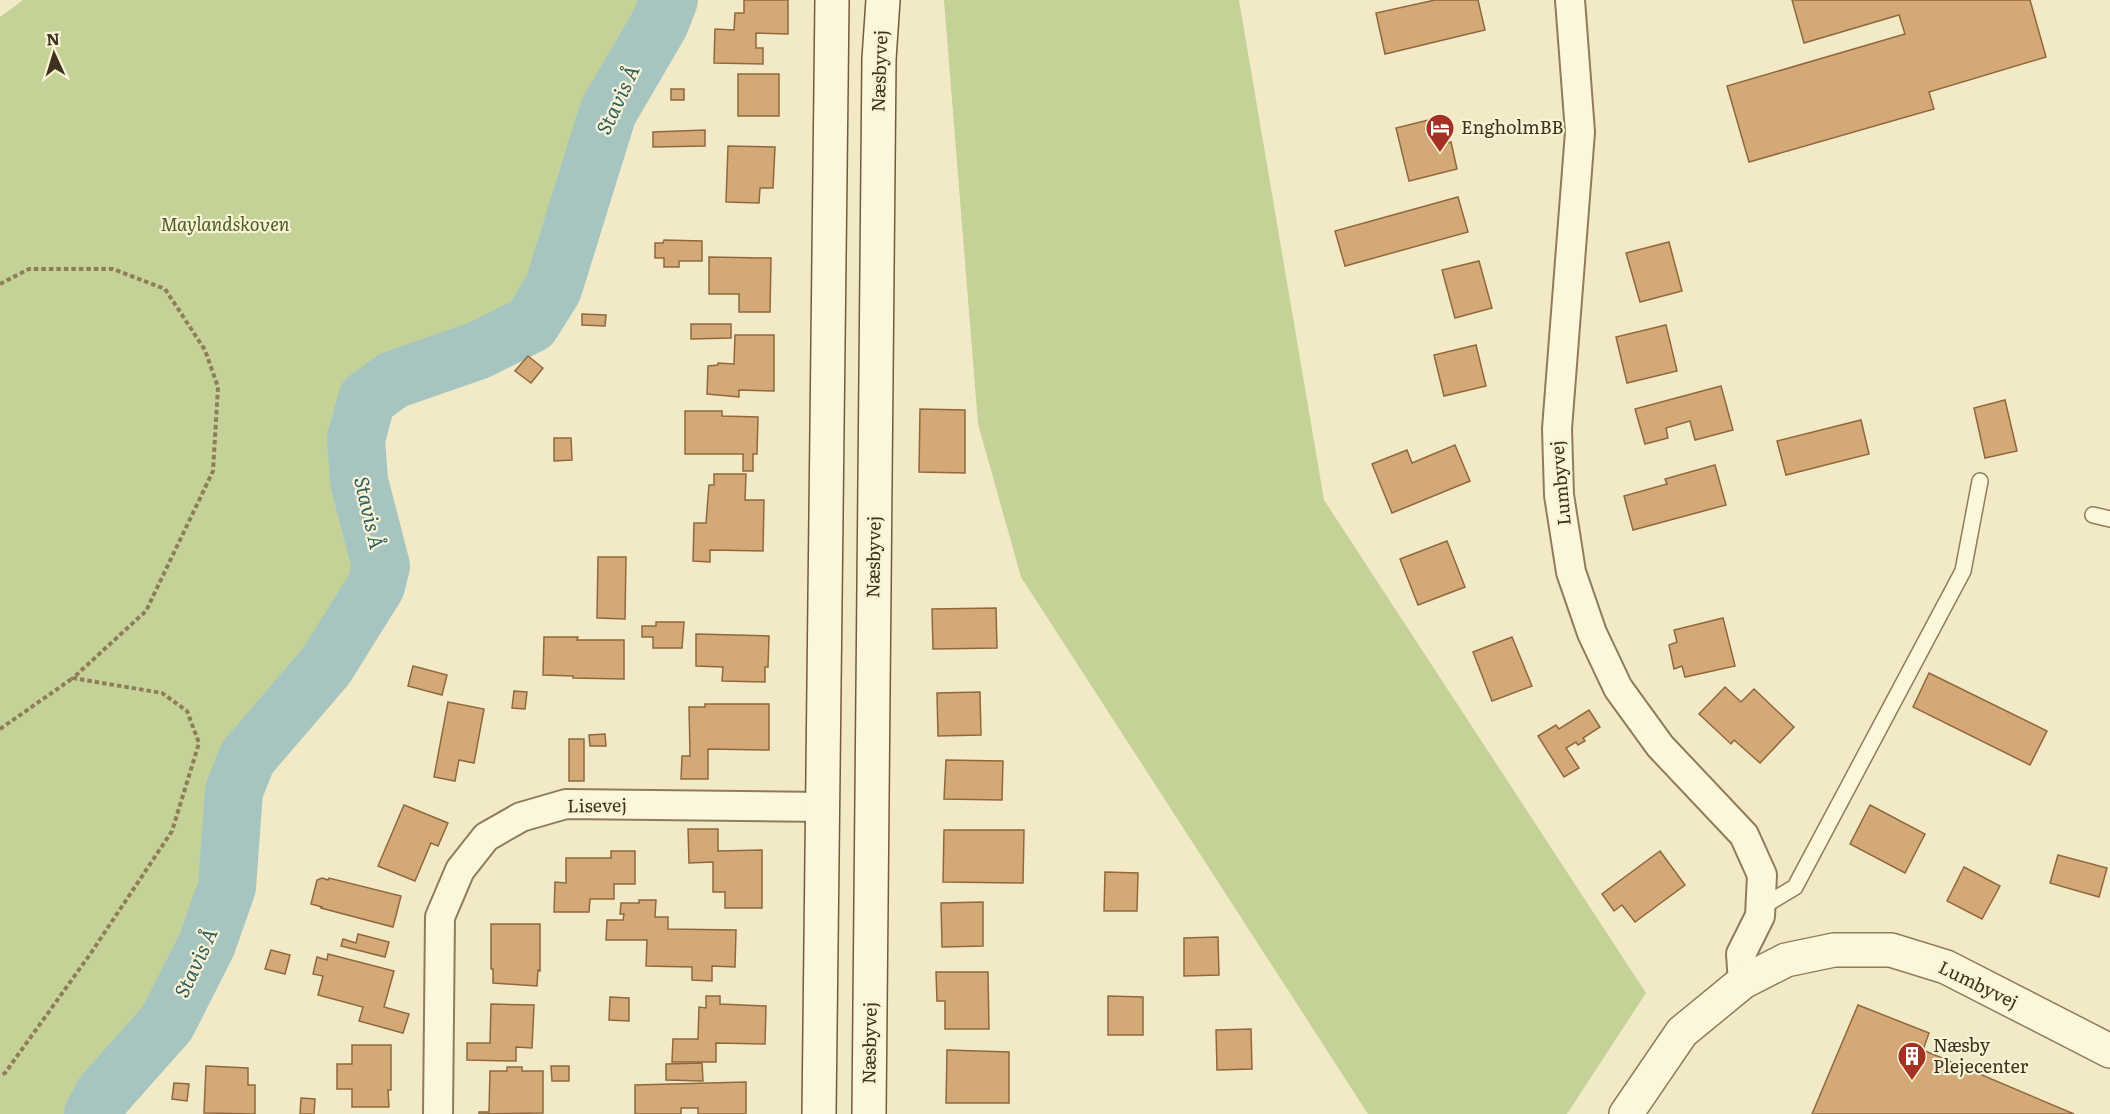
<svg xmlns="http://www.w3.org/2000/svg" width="2110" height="1114" font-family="Literata,serif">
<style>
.green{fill:#c4d298}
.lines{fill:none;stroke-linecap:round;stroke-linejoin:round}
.river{stroke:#a7c5c0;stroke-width:58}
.building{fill:#d3a978;stroke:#91683d;stroke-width:1.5}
.service-casing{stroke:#8f7d59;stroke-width:18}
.minor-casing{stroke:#8f7d59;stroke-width:32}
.tertiary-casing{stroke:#8f7d59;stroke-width:36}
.secondary-casing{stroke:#715d3c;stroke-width:36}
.path{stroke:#8f7d59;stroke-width:4;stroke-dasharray:4.5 3;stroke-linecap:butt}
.service{stroke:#fcf6da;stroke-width:15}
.minor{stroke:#fcf6da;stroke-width:28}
.tertiary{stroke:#fcf6da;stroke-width:33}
.secondary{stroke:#fcf6da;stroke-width:33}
.labels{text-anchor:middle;stroke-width:4.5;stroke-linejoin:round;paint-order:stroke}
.street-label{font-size:18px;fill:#3e321e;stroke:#f9f3d6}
.poi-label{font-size:18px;fill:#3e321e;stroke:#f9f3d6;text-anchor:start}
.park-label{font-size:18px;font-style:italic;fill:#475d23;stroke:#f9f3d6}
.water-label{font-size:20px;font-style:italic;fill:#2c5d5f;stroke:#f9f3d6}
</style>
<rect width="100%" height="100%" fill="#f2eac6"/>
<!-- green -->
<g class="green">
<polygon points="23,0 669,0 660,23 608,112 553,289 531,324 479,350 393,379 367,399 356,439 359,481 381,566 376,586 326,666 247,758 234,791 227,887 207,944 167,1023 103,1095 93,1114 0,1114 0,17"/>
<polygon points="944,0 1239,0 1324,500 1646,993 1567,1114 1368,1114 1021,577 978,424"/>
</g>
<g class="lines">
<!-- river -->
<polyline class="river" points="93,1114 103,1095 167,1023 207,944 227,887 234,791 247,758 326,666 376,586 381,566 359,481 356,439 367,399 393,380 479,350 531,324 553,289 608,112 660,23 669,0"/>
</g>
<!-- building -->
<g class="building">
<polygon points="744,0 788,0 788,34 756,33 756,48 763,48 763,64 714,63 715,29 734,30 735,13 744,13"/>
<polygon points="1435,0 1478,0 1485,30 1385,54 1376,13"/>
<polygon points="1792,0 2030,0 2046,57 1929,92 1934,109 1749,162 1727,86 1905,34 1899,15 1804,43"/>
<rect x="738" y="74" width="41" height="42"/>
<rect x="671" y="89" width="13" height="11"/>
<polygon points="1441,117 1447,143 1451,142 1457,169 1409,181 1396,128"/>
<polygon points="705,130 705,146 653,147 653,132"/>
<polygon points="728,146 775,147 773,188 760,188 759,203 726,202"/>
<polygon points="1458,197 1468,232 1345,266 1335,231"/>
<polygon points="664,240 702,241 702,261 679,261 679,267 664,267 664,258 655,258 655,243 663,243"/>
<polygon points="1669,242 1682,291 1640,302 1626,253"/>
<polygon points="709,257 771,258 770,312 739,312 739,294 709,294"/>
<polygon points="1479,261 1492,308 1455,318 1442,270"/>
<polygon points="582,314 606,315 605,326 582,325"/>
<polygon points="691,324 731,324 731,338 691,339"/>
<polygon points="1666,325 1677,371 1627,383 1616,337"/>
<polygon points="735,335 774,335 774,391 739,390 739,397 707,394 708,366 718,365 718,363 734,364"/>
<polygon points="1476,345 1486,386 1444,396 1434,355"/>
<polygon points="528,356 543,368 531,383 515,371"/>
<polygon points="1721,386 1733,430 1695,440 1690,421 1666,428 1668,438 1645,444 1635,409"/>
<polygon points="2005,400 2017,451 1985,458 1974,408"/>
<polygon points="920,409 965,410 965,473 919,472"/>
<polygon points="685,411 722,411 722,416 758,417 757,454 753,454 753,471 743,471 743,454 685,454"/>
<polygon points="1861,420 1869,454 1786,475 1777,441"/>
<polygon points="554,438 571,438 572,460 554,461"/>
<polygon points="1455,445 1470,481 1392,513 1372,464 1407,450 1412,463"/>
<polygon points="1715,465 1726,505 1633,530 1624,496 1667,484 1665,479"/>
<polygon points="714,474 746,474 745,500 764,500 763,551 710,550 710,562 693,561 694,523 706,523 709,485 714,485"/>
<polygon points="1447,541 1465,587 1418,605 1400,559"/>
<polygon points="598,557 626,557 625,619 597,618"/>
<polygon points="996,608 997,648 933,649 932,609"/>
<polygon points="1723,618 1735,666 1685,677 1682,666 1674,669 1669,645 1677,642 1674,630"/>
<polygon points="656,622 684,622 682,648 653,648 653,637 642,637 642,626 656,626"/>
<polygon points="696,634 769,636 768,667 765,667 765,682 722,681 723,667 696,666"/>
<polygon points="544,637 578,637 577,640 624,640 624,679 573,678 573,676 543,675"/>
<polygon points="1512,637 1532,686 1492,701 1473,652"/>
<polygon points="413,666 447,675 442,695 408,686"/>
<polygon points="1929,673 2047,731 2030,765 1913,707"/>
<polygon points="1725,687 1741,702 1754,689 1794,727 1760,763 1734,740 1731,744 1699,714"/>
<polygon points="514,691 527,692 525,709 512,708"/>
<polygon points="980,692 981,735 938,736 937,693"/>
<polygon points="448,702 484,709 474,763 459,760 455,781 434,777"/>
<polygon points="705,704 769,704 769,750 708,749 708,779 681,779 682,756 690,756 689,707 705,707"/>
<polygon points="1589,710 1600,727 1583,738 1585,741 1578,745 1576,742 1566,748 1579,768 1564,777 1538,736 1556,725 1559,729"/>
<polygon points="605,734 606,746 590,746 589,735"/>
<rect x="569" y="739" width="15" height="42"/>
<polygon points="946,760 1003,761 1002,800 944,799"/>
<polygon points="404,805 448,823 438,846 431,843 415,881 378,866"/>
<polygon points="1870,805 1925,834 1905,873 1850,844"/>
<polygon points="688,829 718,829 718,851 762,850 762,908 725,908 725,892 713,892 713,862 689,863"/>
<polygon points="944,830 1024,830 1023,883 943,882"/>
<polygon points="611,851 635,851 635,884 614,884 614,899 590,899 589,912 554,912 555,882 566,883 566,858 611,858"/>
<polygon points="1660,851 1685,885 1635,922 1622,905 1614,911 1602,894"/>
<polygon points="2058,855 2107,868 2099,897 2050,883"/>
<polygon points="1964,867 2000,886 1982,919 1947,901"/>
<polygon points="1105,872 1138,873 1137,911 1104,911"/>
<polygon points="322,878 328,880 329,878 401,896 393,927 321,908 322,907 311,904 317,880"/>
<polygon points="639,900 656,900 655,917 668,917 668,929 736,930 735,967 712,966 712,981 692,980 692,967 646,966 647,940 606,940 607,920 623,920 624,914 620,914 621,903 639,903"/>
<polygon points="983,902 983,946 942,947 941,903"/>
<polygon points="491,924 540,924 540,971 538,970 537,986 493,983 493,969 491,969"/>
<polygon points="358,934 389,942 385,957 341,946 343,939 356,943"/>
<polygon points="1218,937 1219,975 1184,976 1184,938"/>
<polygon points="271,950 290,955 285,974 265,969"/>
<polygon points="328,954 394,971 384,1007 409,1014 403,1033 359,1021 363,1007 318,995 323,976 313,974 317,957 327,960"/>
<polygon points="936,972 988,972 989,1029 945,1029 945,1001 937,1001"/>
<polygon points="706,996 720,996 720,1004 766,1006 765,1044 716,1043 716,1062 672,1062 673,1039 698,1039 699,1007 706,1008"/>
<polygon points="1108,996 1143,997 1143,1035 1108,1035"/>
<polygon points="610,997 629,998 629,1021 609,1020"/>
<polygon points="491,1004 534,1005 532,1048 516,1047 516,1061 467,1060 467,1043 490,1043"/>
<polygon points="1858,1005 1929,1033 1923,1050 2074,1114 1812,1114"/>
<polygon points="1251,1029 1252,1069 1217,1070 1216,1030"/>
<polygon points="352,1045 391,1045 391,1090 388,1090 389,1107 352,1107 352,1089 337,1089 337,1064 352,1064"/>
<polygon points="947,1050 1009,1052 1009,1103 946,1103"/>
<polygon points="702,1063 703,1081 666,1080 666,1064"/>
<polygon points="206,1066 248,1068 248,1085 255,1085 255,1114 204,1113"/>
<polygon points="551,1066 569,1066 569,1081 552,1081"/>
<polygon points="507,1067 522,1067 522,1071 543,1071 543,1113 479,1114 479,1112 489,1112 490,1071 507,1071"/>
<polygon points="746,1082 746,1114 698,1114 698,1108 681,1108 681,1114 635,1114 635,1085"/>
<polygon points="174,1083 189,1084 187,1101 172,1099"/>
<polygon points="301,1098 315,1099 314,1114 300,1114"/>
</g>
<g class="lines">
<!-- service casing -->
<g class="service-casing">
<g id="service">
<polyline points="2093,515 2110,519"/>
<polyline points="1760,908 1795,887 1963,571 1980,481"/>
</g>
</g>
<!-- minor casing -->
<g class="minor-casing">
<g id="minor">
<polyline points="1570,0 1580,132 1557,429 1559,495 1571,572 1592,633 1618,688 1660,746 1744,835 1762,875 1760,916 1741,954 1743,982"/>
<polyline points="438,1114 440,917 460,870 486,837 521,817 566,804 823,807"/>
</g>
</g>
<!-- tertiary casing -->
<g class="tertiary-casing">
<polyline id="tertiary" points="1626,1114 1682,1032 1743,982 1786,960 1834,950 1891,950 1946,967 2110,1051"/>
</g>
<!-- secondary casing -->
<g class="secondary-casing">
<g id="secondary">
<polyline points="819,1114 832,0"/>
<polyline points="869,1114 879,59 883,0"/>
</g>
</g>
<!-- path -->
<g class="path">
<polyline points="0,284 29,269 113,269 165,289 205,350 218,387 213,471 146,611 73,678 162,693 187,711 199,743 172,831 91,953 5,1073 0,1076"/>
<polyline points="0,729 73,678"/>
</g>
<!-- service -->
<use href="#service" class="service"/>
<!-- minor -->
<use href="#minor" class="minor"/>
<!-- tertiary -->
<use href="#tertiary" class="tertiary"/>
<!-- secondary -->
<use href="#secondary" class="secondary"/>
</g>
<!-- icons -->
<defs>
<g id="hotel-pin" transform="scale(1.5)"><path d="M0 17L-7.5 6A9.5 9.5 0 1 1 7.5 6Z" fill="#a43224" stroke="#f9f3d6"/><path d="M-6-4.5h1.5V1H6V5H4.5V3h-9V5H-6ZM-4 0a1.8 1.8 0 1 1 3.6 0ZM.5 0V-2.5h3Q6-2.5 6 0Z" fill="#fff"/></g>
<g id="building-pin" transform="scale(1.5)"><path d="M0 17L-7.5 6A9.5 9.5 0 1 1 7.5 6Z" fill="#a43224" stroke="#f9f3d6"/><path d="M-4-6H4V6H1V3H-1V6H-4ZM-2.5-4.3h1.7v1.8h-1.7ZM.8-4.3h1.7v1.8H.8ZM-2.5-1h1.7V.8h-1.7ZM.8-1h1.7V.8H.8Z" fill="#fff"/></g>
</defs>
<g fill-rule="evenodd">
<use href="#hotel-pin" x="1440" y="128"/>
<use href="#building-pin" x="1912" y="1056"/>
</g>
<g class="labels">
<!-- street labels -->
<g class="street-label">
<text transform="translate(880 71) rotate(-88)" y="6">Næsbyvej</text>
<text transform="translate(1561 483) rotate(-95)" y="6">Lumbyvej</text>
<text transform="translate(874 557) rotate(-89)" y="6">Næsbyvej</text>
<text transform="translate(597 806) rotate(-1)" y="6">Lisevej</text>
<text transform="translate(1978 985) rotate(26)" y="6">Lumbyvej</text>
<text transform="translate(870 1043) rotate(-89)" y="6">Næsbyvej</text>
</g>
<!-- poi labels -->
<g class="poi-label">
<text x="1461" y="134">EngholmBB</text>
<text x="1933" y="1052">Næsby<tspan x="1933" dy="21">Plejecenter</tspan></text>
</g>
<!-- park labels -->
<g class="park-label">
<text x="225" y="231">Maylandskoven</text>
</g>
<!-- water labels -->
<g class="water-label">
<text transform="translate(618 100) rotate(-65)" y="7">Stavis Å</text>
<text transform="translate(369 513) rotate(77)" y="7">Stavis Å</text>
<text transform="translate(196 963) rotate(-65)" y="7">Stavis Å</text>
</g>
</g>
<!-- north arrow -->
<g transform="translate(54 54) rotate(356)" stroke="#f9f3d6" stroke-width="4.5" paint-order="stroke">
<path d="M0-4.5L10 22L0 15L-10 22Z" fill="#3e321e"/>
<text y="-9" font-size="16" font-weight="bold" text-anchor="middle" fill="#3e321e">N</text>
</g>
</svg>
